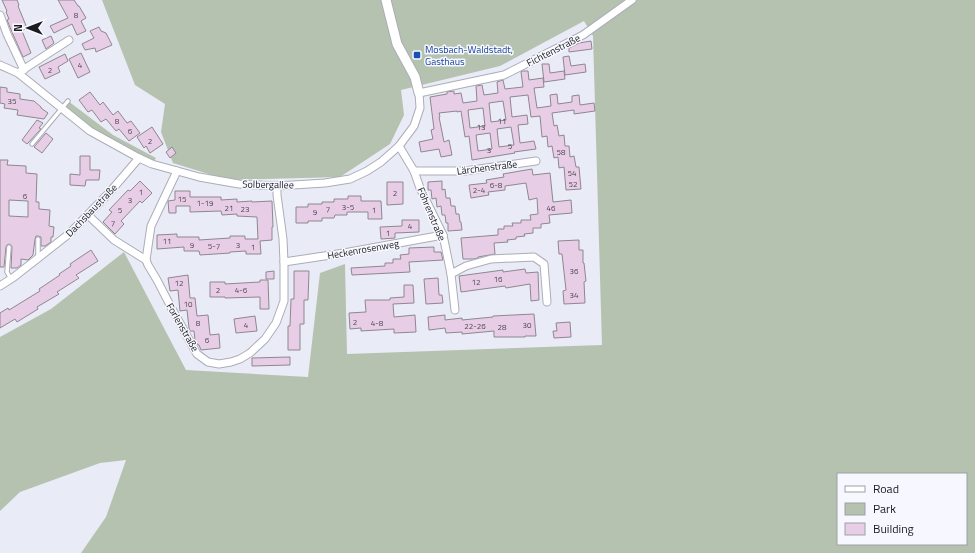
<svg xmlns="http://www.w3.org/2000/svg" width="975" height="553" font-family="'Titillium Web',sans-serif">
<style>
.green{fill:#b5c2b0;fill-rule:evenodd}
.building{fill:#e8cde7;stroke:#8f878f;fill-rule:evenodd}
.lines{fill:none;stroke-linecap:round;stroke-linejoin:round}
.service-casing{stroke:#abadb8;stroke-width:5.5}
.minor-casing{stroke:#abadb8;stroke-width:9}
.tertiary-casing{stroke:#abadb8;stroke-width:11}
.service{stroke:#fff;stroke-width:3.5}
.minor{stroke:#fff;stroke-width:7}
.tertiary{stroke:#fff;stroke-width:9}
.transit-dot{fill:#1a4fb4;stroke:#f7f8ff;stroke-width:1.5}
.labels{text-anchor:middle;stroke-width:3;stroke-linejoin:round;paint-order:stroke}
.number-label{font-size:8px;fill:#4e4851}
.transit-label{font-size:10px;fill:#164399;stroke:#f7f8ff;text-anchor:start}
.street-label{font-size:10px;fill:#1b1b1f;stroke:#f7f8ff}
</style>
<rect width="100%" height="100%" fill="#e9ebf6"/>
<!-- green -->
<g class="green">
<path d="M102,0H975V553H81L106,517L126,460L100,463L20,492L0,511V337L51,309L124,252L186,370L308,377L320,273L345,264L347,354L602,345L593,36L584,21L500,66L401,90L404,115L390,144L340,177L228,180L173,163L161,132L165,104L135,85ZM838,474H966V544H838Z"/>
<polygon points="68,101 113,135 156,158 152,164 90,131 61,108"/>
</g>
<!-- building -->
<g class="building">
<polygon points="2,0 17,0 19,5 18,6 27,28 22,31 31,53 23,57 12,32 7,20 9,19 6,12 7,11"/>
<polygon points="58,0 74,0 78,6 79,6 86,18 81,21 86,31 77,35 72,24 54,33 50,26 68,18"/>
<polygon points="99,27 101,31 106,33 112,45 96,52 95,48 85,50 82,44 94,38 90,31"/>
<polygon points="51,36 54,43 46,49 42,40"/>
<polygon points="591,41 592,49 569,52 569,48 579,43"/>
<polygon points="81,53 90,72 78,78 69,59"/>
<polygon points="65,54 68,61 58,67 60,72 45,79 39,67"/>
<polygon points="569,56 571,66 585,64 586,72 565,75 563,57"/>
<polygon points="542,64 549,64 550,73 564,71 565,79 544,82"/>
<path d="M522,71H528L529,80L543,78L544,87L534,88L537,108L551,106L550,95L557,94L558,104L572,102V96L579,95L580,105L594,103L595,111L574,114V110L552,113L554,126L557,125L559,136L564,135L565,146H569L570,157L574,156L576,167H579L581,189L566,190L564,167L559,168L558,157L554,158L552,146L548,147L547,136L542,137L540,116L531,117L528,95L510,97L512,117L527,115L528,124L518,125L520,143L534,141L536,149L514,152L515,153L472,160L469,136L465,137L461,111L457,112V111L439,113L440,117H439L444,142L449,140L452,155L441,157L439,149L421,152L419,142L433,139L431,130L434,129L430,97L447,94V92L454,91V94L461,93L463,103L477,101L476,86L482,85L484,95L498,93L497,82L503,80L505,89L523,87L521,72ZM503,101L506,120L491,122L489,103ZM483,108L485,126L470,128L468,110ZM511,127L514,145L499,147L497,129ZM490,133L492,149L478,151L476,135Z"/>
<polygon points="0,87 7,88 7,92 20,94 20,99 34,101 41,107 41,108 48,113 44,119 17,115 18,110 4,108 5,104 0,103"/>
<polygon points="90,92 100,105 103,102 113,115 118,111 127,123 131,121 140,133 129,141 119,129 116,131 106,119 101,122 92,110 88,112 79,100"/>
<polygon points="37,120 43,123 39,128 41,129 27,144 22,140"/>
<polygon points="152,127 163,144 150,153 146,146 144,148 137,137"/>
<polygon points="46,133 53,139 42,153 34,147"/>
<polygon points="172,147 176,153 170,158 166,152"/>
<polygon points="80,156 90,156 90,170 100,170 99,180 86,180 85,186 70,185 70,174 80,175"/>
<path d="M0,160H8L7,165L26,166V173L37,174L36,202H39V209L50,210L49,226L54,227L53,237H51V242L45,246H41V237L38,236H36L35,239L33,255L28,260L21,259V265L17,268H11L12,247L11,245L9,244L7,245L6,247L4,267H0ZM9,200L28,201V217L9,216Z"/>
<polygon points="532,169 533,175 550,173 553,202 571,200 572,213 549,215 550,223 541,224 541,228 533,228 533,233 524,234 525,236 516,237 516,239 507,240 508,242 494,243 495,254 478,257 478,258 474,259 463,259 461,238 498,235 498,229 504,229 504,226 513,226 512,223 521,223 521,220 531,220 530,215 538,214 537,198 529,200 526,183 505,186 505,190 488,192 489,195 471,198 469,185 487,183 486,180 504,177 503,174"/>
<polygon points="140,181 152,193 142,203 140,201 121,221 124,224 115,234 103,222 112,212 109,210 128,190 130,191"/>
<polygon points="442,181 442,190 445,189 446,198 450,198 451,206 455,206 456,214 459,214 460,222 461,222 462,230 448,231 448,223 446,223 445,215 442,215 441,206 437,207 436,198 432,199 431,190 428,190 428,182"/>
<polygon points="387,182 403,182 403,204 387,205"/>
<polygon points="175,191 190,191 190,197 221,197 221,200 237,199 237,202 252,201 252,202 272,201 273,227 272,227 272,240 260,241 261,254 246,254 246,251 230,252 230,253 200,255 199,251 184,251 184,247 157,249 157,235 177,234 177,237 199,237 199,240 230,238 230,236 245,236 245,239 258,239 257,217 237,216 237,214 222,215 221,211 190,212 190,206 176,206 176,213 169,213 168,201 175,200"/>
<polygon points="348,196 361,196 361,201 381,201 382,219 368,219 368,212 347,212 347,215 335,215 334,218 322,218 322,221 308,221 308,223 296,223 296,207 308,207 308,204 322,204 322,202 334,202 334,199 348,199"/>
<polygon points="402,220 419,220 419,232 395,233 395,238 381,239 380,227 402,226"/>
<polygon points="579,240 579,250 583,250 583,263 584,263 586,281 584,282 585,303 564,304 563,291 566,290 562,254 559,254 558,241"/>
<polygon points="434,247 434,252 441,252 443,260 409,262 410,272 352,275 351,268 385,266 385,263 393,263 393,259 401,259 400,255 409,254 409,248"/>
<polygon points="91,250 98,261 76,275 79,278 57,292 59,294 37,307 38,309 17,322 15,319 0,328 0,313 8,308 9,310 40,291 39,289 60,275 59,274 71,266 70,264"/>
<polygon points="525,269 526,273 538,272 539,300 531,301 530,284 506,288 505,286 461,292 459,276 503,270 503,272"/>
<polygon points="274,271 274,279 266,279 266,272"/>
<polygon points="294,271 309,271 308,300 304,300 304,324 300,324 300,350 288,350 288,326 290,326 291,299 294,299"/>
<polygon points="188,275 190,298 195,298 197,316 208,315 210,335 219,334 220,348 201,350 199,345 198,345 195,340 194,331 190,331 189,328 187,310 180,311 178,290 170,291 168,278"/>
<polygon points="438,278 439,295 442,295 443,303 426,304 424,279"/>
<polygon points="260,280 268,280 269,309 260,309 260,297 225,298 225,297 210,297 210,282 225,282 225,284 260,282"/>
<polygon points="404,285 413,285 414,303 393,304 394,317 415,315 416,332 394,333 394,329 361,331 361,328 350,329 349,313 366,312 365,300 390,300 390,298 404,297"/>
<polygon points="534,314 536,336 525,336 525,337 494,337 494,331 462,334 462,332 446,333 445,328 429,330 428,317 445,315 445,320 462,318 462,320 493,317 493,316"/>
<polygon points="255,316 257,331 236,333 234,319"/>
<polygon points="570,322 571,337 554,338 553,331 557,331 556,323"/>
<polygon points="290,357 290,365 252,366 252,358"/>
</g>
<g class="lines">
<!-- service casing -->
<g class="service-casing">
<g id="service">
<polyline points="32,144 68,101"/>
<polyline points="9,247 7,272 11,279"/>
<polyline points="38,258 38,239"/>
</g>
</g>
<!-- minor casing -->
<g class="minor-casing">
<g id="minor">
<polyline points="0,15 7,34 24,70"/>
<polyline points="0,65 18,73 90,131 139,158 152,164 199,177 239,184 277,186 325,183 350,179 367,171 381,162 399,146 414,126 420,108 419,93 504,75 583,35 632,0"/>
<polyline points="18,73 69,40"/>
<polyline points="399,146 414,171 420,188 443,235 451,274 455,310"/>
<polyline points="177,171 151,226 146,260 148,265 157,280 172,309 197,354 208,362 219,364 231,362 240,359 250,353 265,339 276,323 284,301 284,262 283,239 277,195 277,186"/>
<polyline points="414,171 465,171 536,161"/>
<polyline points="88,215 114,240 146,260"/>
<polyline points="284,262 344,253 443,235"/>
<polyline points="451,274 466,266 491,259 534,257 544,264 547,302"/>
<polyline points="0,286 14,277 70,233 109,193 139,158"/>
</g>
</g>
<!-- tertiary casing -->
<g class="tertiary-casing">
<polyline id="tertiary" points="386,0 397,44 415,77 419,93"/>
</g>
<!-- service -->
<use href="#service" class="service"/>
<!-- minor -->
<use href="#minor" class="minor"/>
<!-- tertiary -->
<use href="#tertiary" class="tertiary"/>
</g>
<!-- markers -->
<rect class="transit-dot" x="413" y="51" width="8" height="8" rx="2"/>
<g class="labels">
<!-- number labels -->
<g class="number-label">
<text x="76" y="18">8</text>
<text x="80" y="68">4</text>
<text x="50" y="73">2</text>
<text x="12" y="104">35</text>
<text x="117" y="124">8</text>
<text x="502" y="124">11</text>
<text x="481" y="130">13</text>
<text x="130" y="134">6</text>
<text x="150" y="144">2</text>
<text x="510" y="149">5</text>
<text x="489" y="153">3</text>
<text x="561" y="155">58</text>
<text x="572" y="176">54</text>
<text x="573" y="187">52</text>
<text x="496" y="188">6-8</text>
<text x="479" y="193">2-4</text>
<text x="141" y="195">1</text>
<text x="395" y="196">2</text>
<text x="25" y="199">6</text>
<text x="182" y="202">15</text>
<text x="130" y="203">3</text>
<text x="205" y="206">1-19</text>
<text x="348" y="210">3-5</text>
<text x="229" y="211">21</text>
<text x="551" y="211">46</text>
<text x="245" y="212">23</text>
<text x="328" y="212">7</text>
<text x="120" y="213">5</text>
<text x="374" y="213">1</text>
<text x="315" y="215">9</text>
<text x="113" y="226">7</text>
<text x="410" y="229">4</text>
<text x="388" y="236">1</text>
<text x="167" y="244">11</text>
<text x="192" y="248">9</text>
<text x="238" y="248">3</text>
<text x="214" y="249">5-7</text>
<text x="253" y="250">1</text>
<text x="574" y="274">36</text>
<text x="498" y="282">16</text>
<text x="476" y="285">12</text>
<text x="179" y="286">12</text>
<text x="218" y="293">2</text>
<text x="241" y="293">4-6</text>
<text x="574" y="298">34</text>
<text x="188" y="307">10</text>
<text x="355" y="325">2</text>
<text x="198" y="326">8</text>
<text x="377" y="326">4-8</text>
<text x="246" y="328">4</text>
<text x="527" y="328">30</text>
<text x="475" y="329">22-26</text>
<text x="502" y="330">28</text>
<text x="207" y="343">6</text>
</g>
<!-- transit labels -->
<g class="transit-label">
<text x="425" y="53">Mosbach-Waldstadt,<tspan x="425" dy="12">Gasthaus</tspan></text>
</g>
<!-- street labels -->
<g class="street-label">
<text transform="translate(553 50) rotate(-27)" y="4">Fichtenstraße</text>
<text transform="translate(487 167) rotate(-7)" y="4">Lärchenstraße</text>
<text transform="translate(268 184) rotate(1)" y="4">Solbergallee</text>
<text transform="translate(91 210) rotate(-46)" y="4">Dachsbaustraße</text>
<text transform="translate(432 214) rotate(67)" y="4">Föhrenstraße</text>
<text transform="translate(363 249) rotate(-10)" y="4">Heckenrosenweg</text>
<text transform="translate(183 327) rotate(60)" y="4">Forlenstraße</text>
</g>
</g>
<!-- legend -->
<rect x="837" y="473" width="130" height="72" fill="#f7f8ff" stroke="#9fa0a5"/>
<rect x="845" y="486" width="20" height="6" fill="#ffffff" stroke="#9fa0a5"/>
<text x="873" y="493" font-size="12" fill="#1b1b1f">Road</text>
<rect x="845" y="503" width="20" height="12" fill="#b5c2b0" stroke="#9fa0a5"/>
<text x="873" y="513" font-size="12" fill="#1b1b1f">Park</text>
<rect x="845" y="523" width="20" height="12" fill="#e8cde7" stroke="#9fa0a5"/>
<text x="873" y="533" font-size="12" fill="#1b1b1f">Building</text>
<!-- north arrow -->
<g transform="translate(28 28) rotate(270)" stroke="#f7f8ff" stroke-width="3" paint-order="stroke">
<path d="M0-3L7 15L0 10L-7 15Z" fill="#1b1b1f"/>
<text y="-6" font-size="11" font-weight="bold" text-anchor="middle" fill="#1b1b1f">N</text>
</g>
</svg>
